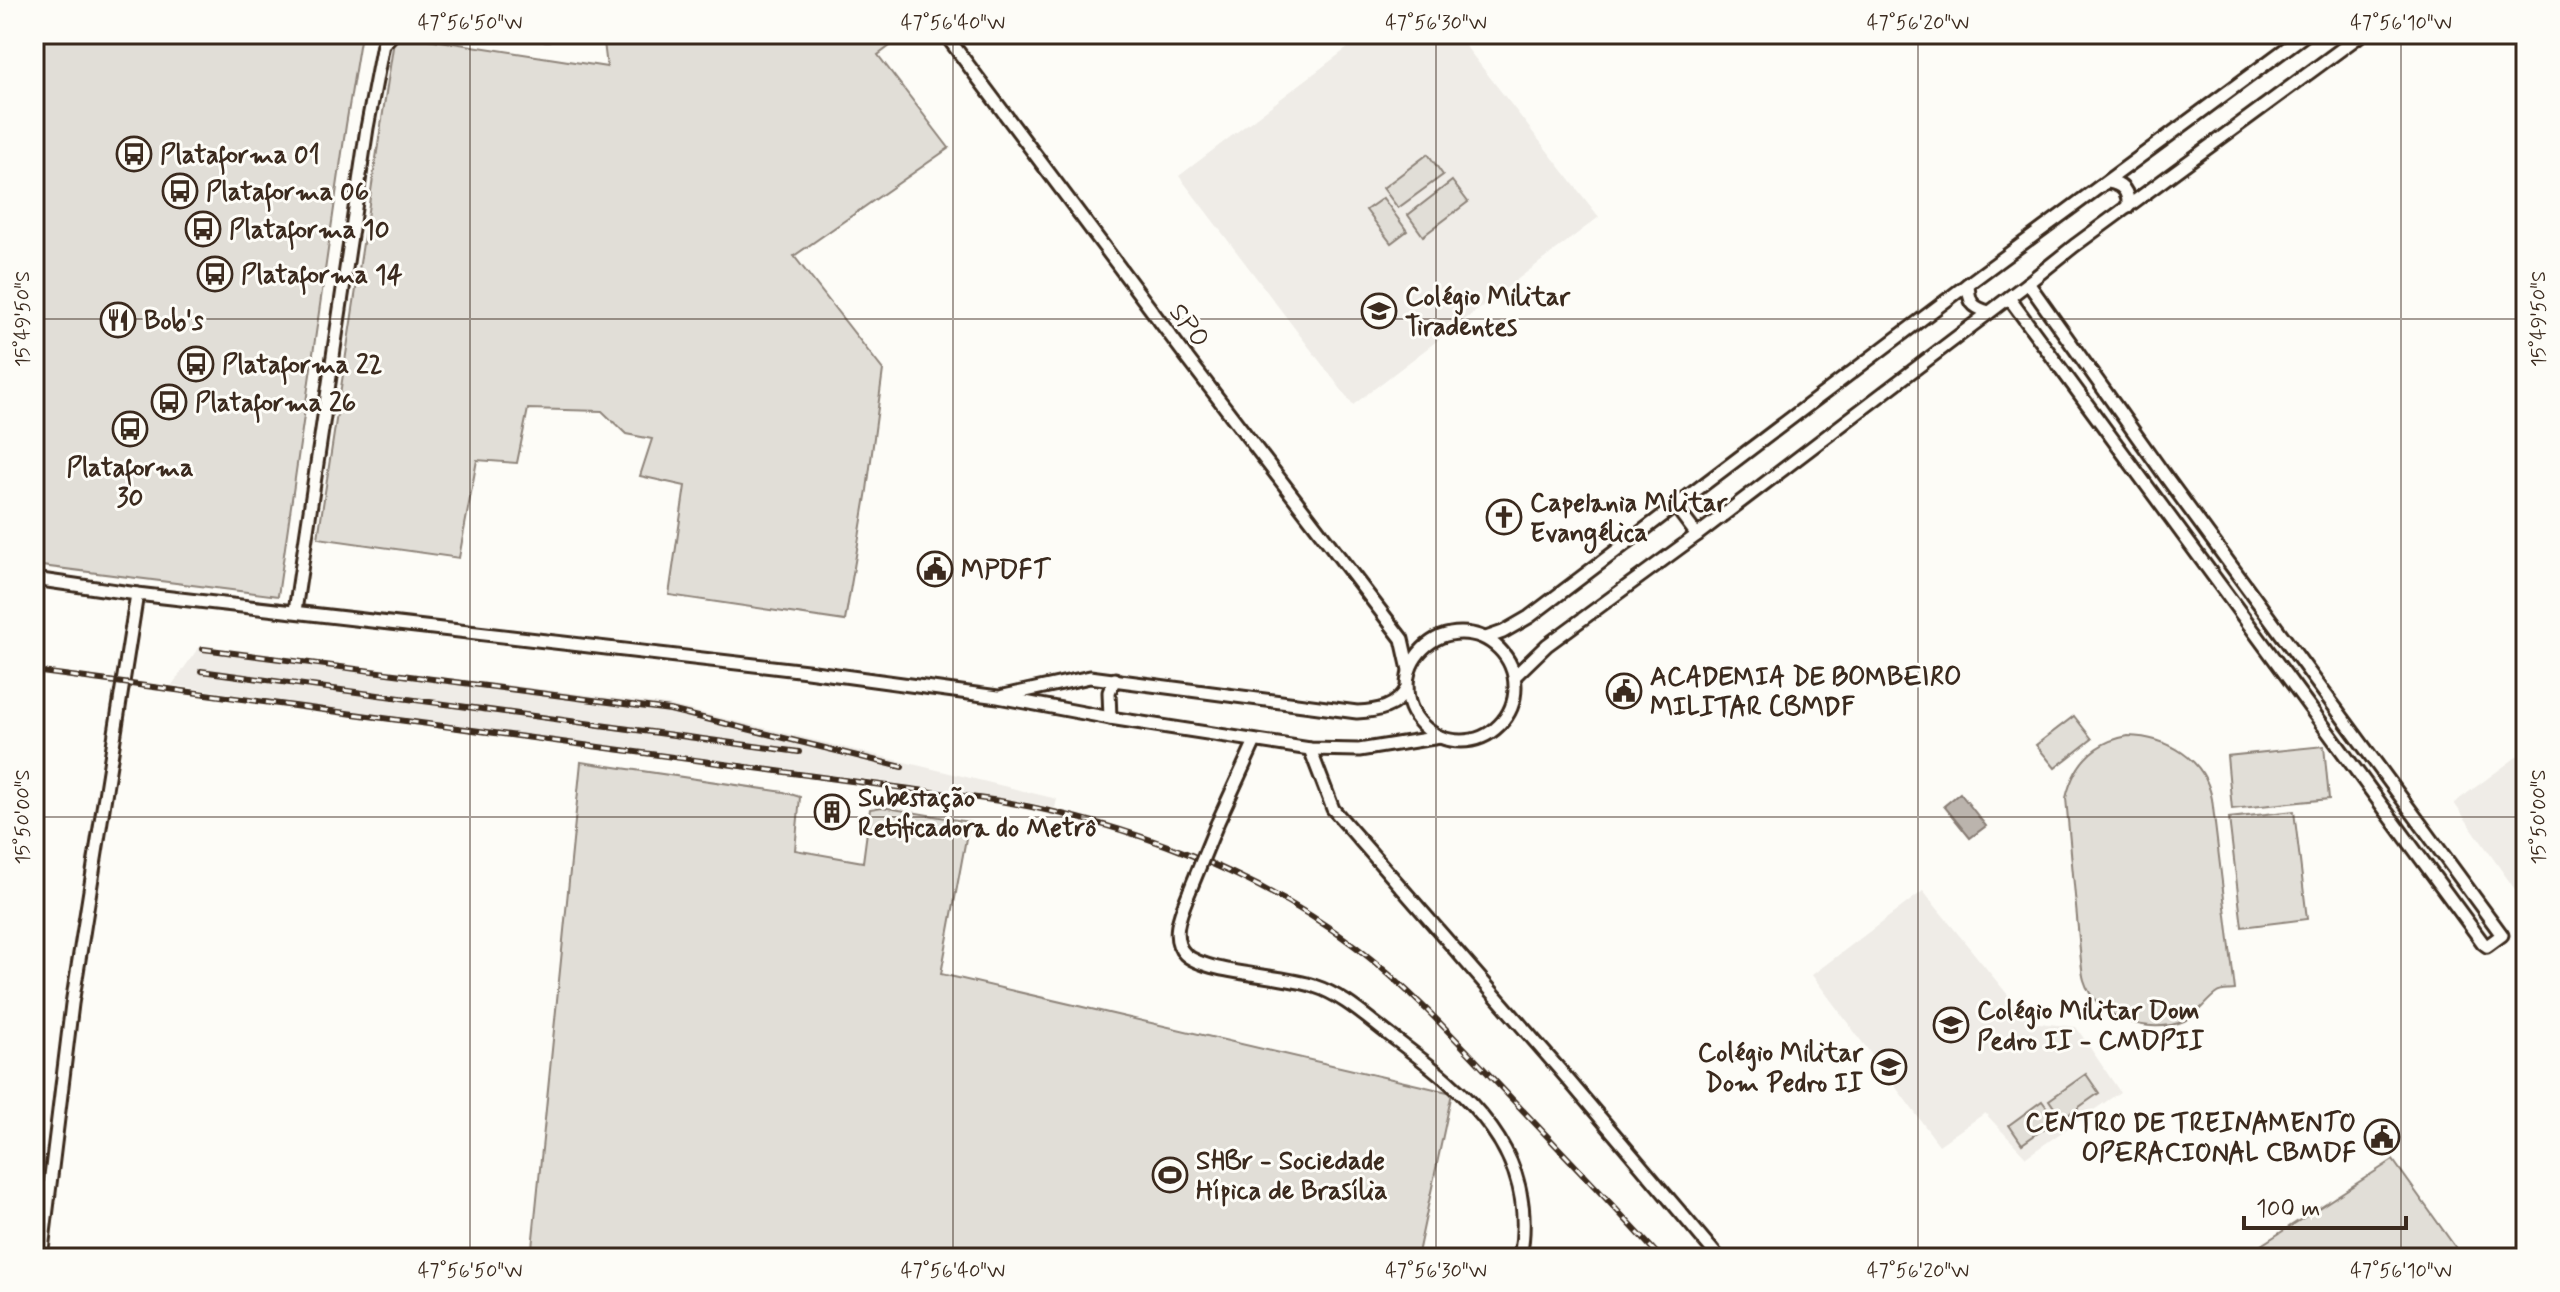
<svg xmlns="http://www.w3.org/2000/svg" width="2560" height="1292" font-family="Mynerve,sans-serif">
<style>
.built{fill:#efece7}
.green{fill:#e1ded7;stroke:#8e847a;stroke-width:2}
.water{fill:#bbb4ad;stroke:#887d74;stroke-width:2}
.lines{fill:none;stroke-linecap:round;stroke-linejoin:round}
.minor-casing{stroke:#3b2a1e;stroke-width:17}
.minor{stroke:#fdfcf7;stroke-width:11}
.rail-casing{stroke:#3b2a1e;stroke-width:6}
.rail{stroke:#fdfcf7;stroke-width:3;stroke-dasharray:9;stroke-linecap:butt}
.minor-bridge-casing{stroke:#3b2a1e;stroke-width:17;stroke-linecap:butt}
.minor-bridge{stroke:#fdfcf7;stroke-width:11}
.ticks{fill:none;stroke:#3b2a1e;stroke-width:2;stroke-opacity:0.45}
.labels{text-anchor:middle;stroke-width:6;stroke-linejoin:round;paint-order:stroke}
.poi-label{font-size:26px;font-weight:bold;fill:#3b2a1e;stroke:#fdfcf7;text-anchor:start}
.street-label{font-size:26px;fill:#3b2a1e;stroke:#fdfcf7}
.neatline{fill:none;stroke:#3b2a1e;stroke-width:3}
.ticks-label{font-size:20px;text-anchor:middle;fill:#3b2a1e}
</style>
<rect width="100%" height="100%" fill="#fdfcf7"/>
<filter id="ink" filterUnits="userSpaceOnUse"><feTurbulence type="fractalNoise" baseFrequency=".0125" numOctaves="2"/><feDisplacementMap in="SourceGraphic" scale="16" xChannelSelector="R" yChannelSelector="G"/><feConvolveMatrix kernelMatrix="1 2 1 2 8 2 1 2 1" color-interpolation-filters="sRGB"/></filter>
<g filter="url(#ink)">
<!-- built -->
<g class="built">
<polygon points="1366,34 1456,34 1599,217 1353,405 1179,176"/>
<polygon points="199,647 669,705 1057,799 1055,808 1016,800 872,780 429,722 172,685"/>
<polygon points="2526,750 2526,905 2454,803"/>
<polygon points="1923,891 2030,1022 2076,1027 2120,1092 2026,1157 1985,1113 1939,1145 1812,975"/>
</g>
<!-- green -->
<g class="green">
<polygon points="34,34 361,34 346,125 278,596 34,565"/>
<polygon points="395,34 607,67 603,34 906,34 878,55 949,148 794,256 883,370 867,490 845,621 669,595 685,486 640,476 652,439 626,434 602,411 528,409 517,463 477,460 459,558 318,538"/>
<polygon points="1428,154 1443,175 1398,208 1383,188"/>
<polygon points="1452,181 1468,202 1423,236 1408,215"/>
<polygon points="1383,198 1407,231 1391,243 1366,210"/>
<polygon points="2074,716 2092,739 2055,768 2036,745"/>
<path d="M2128,736C2167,737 2205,758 2212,799L2235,990C2230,991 2221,990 2217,993C2205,1001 2198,1015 2184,1021C2150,1036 2095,1018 2084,980C2082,974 2082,967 2081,961L2066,798C2074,764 2093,742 2128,736Z"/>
<polygon points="2324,746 2329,799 2232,809 2227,756"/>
<polygon points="581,762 784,792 800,797 795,850 863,862 870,809 882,807 969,822 941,974 1452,1093 1417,1258 531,1258"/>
<polygon points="2294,811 2307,919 2242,927 2229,818"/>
<polygon points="2086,1074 2099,1093 2062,1119 2049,1100"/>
<polygon points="2042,1101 2056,1120 2022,1144 2009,1125"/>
<polygon points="2393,1160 2463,1258 2241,1258"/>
</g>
<!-- water -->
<polygon class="water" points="1960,793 1986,826 1970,838 1944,806"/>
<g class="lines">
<!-- minor casing -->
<g class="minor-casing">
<g id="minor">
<polyline points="545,34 549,34"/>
<polyline points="945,34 1188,359 1402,639 1409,670"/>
<path d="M2108,182C2123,184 2129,192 2128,207"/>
<path d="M1968,284C1969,302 1971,307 1989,312"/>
<polyline points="2009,298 2483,943 2487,946 2502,935 2166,477 2028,283"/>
<polyline points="1676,507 1697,535"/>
<polyline points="34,579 137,594 807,671 998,697 1110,718 1310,749 1359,750 1440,737"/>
<polyline points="295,611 367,128 383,44 393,34"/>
<circle cx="1461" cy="687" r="54"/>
<polyline points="1486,638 1503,632 1529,617 1968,284 2306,34"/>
<polyline points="1515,676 1547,645 1697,535 2028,283 2074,246 2362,34"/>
<path d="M1003,696L1090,677L1357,712C1377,711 1397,708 1407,688"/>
<polyline points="1110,718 1109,692 1115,679"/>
<polyline points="1310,749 1333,809 1560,1070 1719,1258"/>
<polyline points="1217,824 1255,741"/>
<path d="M1190,890C1183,908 1168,937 1185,954C1206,974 1284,975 1314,986C1343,995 1367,1018 1391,1036C1467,1093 1540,1151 1520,1258"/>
<polyline points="41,1258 72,1004 137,594"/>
</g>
</g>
<!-- minor -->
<use href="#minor" class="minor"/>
<!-- rail casing -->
<g class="rail-casing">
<g id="rail">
<polyline points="203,649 670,710 902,767"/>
<path d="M34,671L1000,801C1126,823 1254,870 1356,947C1413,991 1462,1046 1512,1099C1562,1152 1612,1204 1661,1258"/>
<polyline points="201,671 799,752"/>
</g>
</g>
<!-- rail -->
<use href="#rail" class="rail"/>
<!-- minor-bridge casing -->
<g class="minor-bridge-casing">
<polyline id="minor-bridge" points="1190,890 1217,824"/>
</g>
<!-- minor-bridge -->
<use href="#minor-bridge" class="minor-bridge"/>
</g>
</g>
<!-- ticks -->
<path class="ticks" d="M470,34V1258M953,34V1258M1436,34V1258M1918,34V1258M2401,34V1258M34,319H2526M34,817H2526"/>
<!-- icons -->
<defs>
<g id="bus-ring" transform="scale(1.8)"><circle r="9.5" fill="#fdfcf7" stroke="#3b2a1e" stroke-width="1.5"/><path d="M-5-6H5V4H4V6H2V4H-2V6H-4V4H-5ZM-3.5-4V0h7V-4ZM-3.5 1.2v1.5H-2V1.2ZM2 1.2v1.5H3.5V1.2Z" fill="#3b2a1e"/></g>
<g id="school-ring" transform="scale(1.8)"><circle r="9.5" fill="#fdfcf7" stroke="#3b2a1e" stroke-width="1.5"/><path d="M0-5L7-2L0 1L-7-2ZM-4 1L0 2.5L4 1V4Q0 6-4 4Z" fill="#3b2a1e"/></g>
<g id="restaurant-ring" transform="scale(1.8)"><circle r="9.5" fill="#fdfcf7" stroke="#3b2a1e" stroke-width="1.5"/><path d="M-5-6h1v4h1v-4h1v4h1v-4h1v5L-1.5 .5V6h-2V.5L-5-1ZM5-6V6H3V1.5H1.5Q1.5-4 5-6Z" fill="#3b2a1e"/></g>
<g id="church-ring" transform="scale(1.8)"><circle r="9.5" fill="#fdfcf7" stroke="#3b2a1e" stroke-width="1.5"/><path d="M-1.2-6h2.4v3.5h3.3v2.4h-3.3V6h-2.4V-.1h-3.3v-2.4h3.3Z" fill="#3b2a1e"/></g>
<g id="civic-ring" transform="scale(1.8)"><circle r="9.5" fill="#fdfcf7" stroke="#3b2a1e" stroke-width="1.5"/><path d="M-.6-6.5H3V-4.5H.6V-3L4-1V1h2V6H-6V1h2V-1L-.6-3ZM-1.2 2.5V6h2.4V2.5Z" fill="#3b2a1e"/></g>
<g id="building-ring" transform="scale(1.8)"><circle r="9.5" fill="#fdfcf7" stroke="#3b2a1e" stroke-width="1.5"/><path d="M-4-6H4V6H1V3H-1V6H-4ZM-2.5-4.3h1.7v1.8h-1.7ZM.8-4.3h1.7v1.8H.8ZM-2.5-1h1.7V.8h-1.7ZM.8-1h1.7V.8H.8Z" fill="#3b2a1e"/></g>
<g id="university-ring" transform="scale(1.8)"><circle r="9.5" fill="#fdfcf7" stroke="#3b2a1e" stroke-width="1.5"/><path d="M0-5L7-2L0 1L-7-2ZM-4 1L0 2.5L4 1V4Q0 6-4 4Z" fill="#3b2a1e"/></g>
<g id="stadium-ring" transform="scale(1.8)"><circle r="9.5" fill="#fdfcf7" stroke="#3b2a1e" stroke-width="1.5"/><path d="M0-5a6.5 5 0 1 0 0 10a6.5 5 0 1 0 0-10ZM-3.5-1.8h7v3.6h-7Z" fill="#3b2a1e"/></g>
</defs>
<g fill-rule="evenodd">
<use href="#bus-ring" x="134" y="154"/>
<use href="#bus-ring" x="180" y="191"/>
<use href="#bus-ring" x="203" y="229"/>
<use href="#bus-ring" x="215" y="274"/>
<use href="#school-ring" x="1379" y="311"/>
<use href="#restaurant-ring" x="118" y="320"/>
<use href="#bus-ring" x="196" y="364"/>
<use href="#bus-ring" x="169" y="402"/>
<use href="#bus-ring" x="130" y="429"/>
<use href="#church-ring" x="1504" y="517"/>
<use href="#civic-ring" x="935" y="569"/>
<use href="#civic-ring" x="1624" y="691"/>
<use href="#building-ring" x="832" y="812"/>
<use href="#university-ring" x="1951" y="1025"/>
<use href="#school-ring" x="1889" y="1067"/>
<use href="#civic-ring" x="2382" y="1137"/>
<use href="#stadium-ring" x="1170" y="1175"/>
</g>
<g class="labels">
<!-- poi labels -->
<g class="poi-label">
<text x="160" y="163">Plataforma 01</text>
<text x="206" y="200">Plataforma 06</text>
<text x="229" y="238">Plataforma 10</text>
<text x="241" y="283">Plataforma 14</text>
<text x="1405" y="305">Colégio Militar<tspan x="1405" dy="30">Tiradentes</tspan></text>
<text x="144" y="329">Bob's</text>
<text x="222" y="373">Plataforma 22</text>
<text x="195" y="411">Plataforma 26</text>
<text x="130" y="476" text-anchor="middle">Plataforma<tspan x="130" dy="30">30</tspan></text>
<text x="1530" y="511">Capelania Militar<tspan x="1530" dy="30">Evangélica</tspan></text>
<text x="961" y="578">MPDFT</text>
<text x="1650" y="685">ACADEMIA DE BOMBEIRO<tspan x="1650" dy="30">MILITAR CBMDF</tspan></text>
<text x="858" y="806">Subestação<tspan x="858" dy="30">Retificadora do Metrô</tspan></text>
<text x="1977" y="1019">Colégio Militar Dom<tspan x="1977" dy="30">Pedro II - CMDPII</tspan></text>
<text x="1863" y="1061" text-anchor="end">Colégio Militar<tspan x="1863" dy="30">Dom Pedro II</tspan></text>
<text x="2356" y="1131" text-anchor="end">CENTRO DE TREINAMENTO<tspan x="2356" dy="30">OPERACIONAL CBMDF</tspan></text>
<text x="1196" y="1169">SHBr - Sociedade<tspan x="1196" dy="30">Hípica de Brasília</tspan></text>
</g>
<!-- street labels -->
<g class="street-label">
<text transform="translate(1190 325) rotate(53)" y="9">SPO</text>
</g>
</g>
<!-- margin -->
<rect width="2560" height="1292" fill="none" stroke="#fdfcf7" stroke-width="88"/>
<!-- scale -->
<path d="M2244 1216v12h162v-12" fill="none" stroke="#3b2a1e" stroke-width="4"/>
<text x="2256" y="1216" font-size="24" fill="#3b2a1e" stroke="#fdfcf7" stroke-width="6" paint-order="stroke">100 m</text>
<rect x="44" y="44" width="2472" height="1204" class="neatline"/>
<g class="ticks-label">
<text x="470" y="29">47°56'50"W</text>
<text x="953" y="29">47°56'40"W</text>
<text x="1436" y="29">47°56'30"W</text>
<text x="1918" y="29">47°56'20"W</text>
<text x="2401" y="29">47°56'10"W</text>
<text transform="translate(22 319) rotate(-90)" y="7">15°49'50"S</text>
<text transform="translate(2538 319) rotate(-90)" y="7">15°49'50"S</text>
<text transform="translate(22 817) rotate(-90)" y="7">15°50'00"S</text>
<text transform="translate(2538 817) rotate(-90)" y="7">15°50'00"S</text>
<text x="470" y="1277">47°56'50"W</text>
<text x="953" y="1277">47°56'40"W</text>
<text x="1436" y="1277">47°56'30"W</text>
<text x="1918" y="1277">47°56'20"W</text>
<text x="2401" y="1277">47°56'10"W</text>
</g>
</svg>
